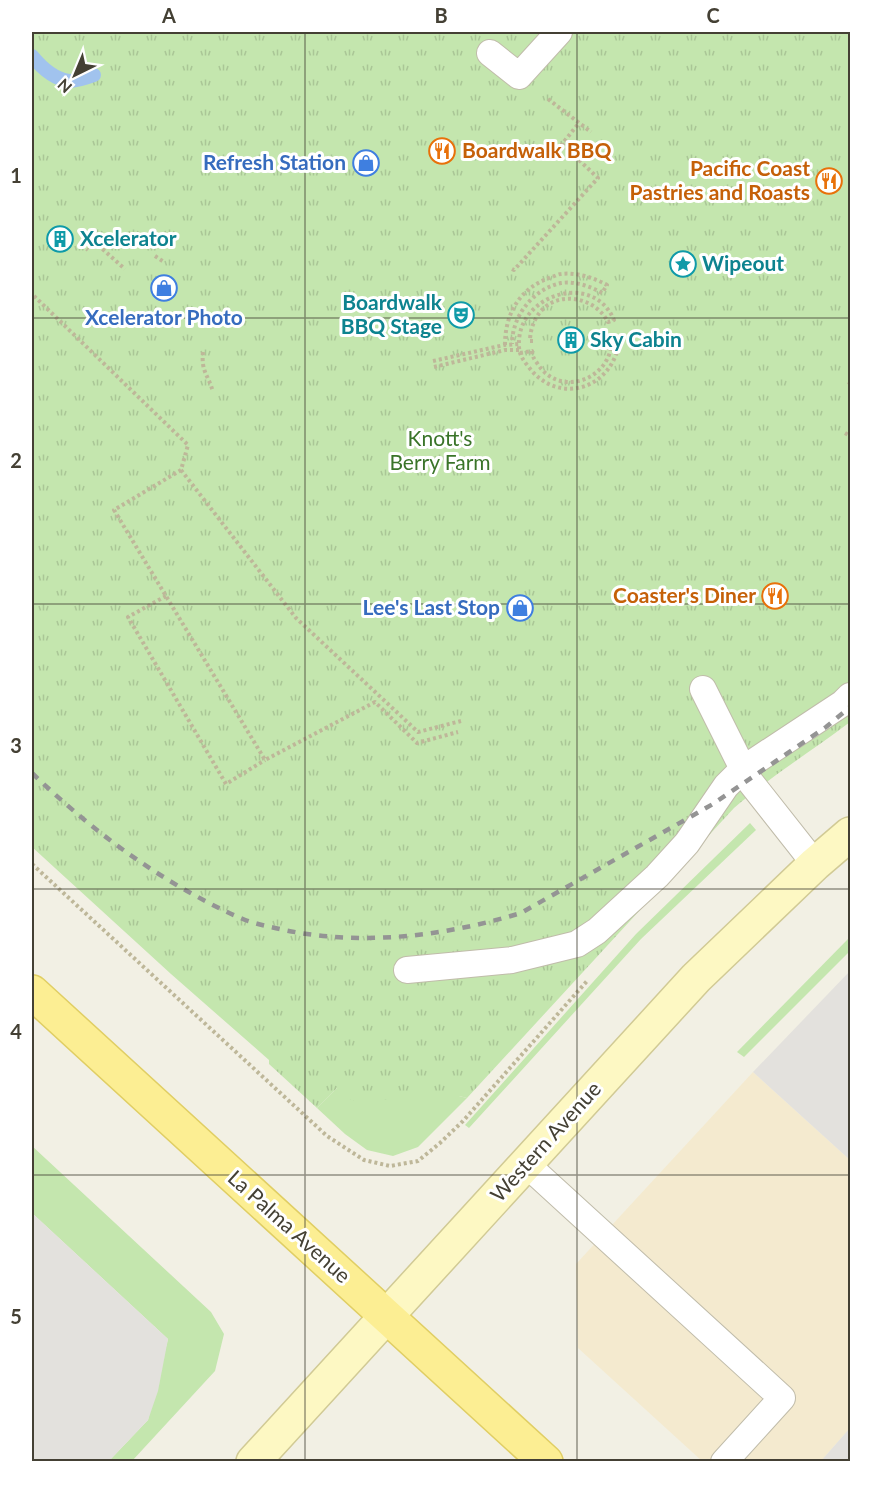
<svg xmlns="http://www.w3.org/2000/svg" width="882" height="1493" font-family="Lato,sans-serif">
<style>
.commercial{fill:#f4eacf}
.green{fill:#c4e6ae}
.park{fill:url(#park-tufts)}
.parking{fill:#e3e1dd}
.lines{fill:none;stroke-linecap:round;stroke-linejoin:round}
.stream{stroke:#a1c3ee;stroke-width:14}
.lane-casing{stroke:#c0bcaa;stroke-width:28}
.secondary-casing{stroke:#d1ca95;stroke-width:36}
.primary-casing{stroke:#e0ce64;stroke-width:36}
.path{stroke:#beb799;stroke-width:4;stroke-dasharray:3 3;stroke-linecap:butt}
.lane{stroke:#fff;stroke-width:26}
.secondary{stroke:#fdf8c3;stroke-width:33}
.primary{stroke:#fcee93;stroke-width:33}
.rail{stroke:#949494;stroke-width:4.5;stroke-dasharray:8 8;stroke-linecap:butt}
.grid{fill:none;stroke:#444034;stroke-width:1.5;stroke-opacity:0.55}
.labels{text-anchor:middle;stroke-width:6;stroke-linejoin:round;paint-order:stroke}
.food-label{font-size:21px;font-weight:bold;fill:#c56008;stroke:#fff;text-anchor:end}
.shop-label{font-size:21px;font-weight:bold;fill:#366cbe;stroke:#fff;text-anchor:end}
.culture-label{font-size:21px;font-weight:bold;fill:#0d838f;stroke:#fff;text-anchor:start}
.park-label{font-size:21px;fill:#3a7429;stroke:#fff}
.street-label{font-size:21px;fill:#444034;stroke:#fff}
.neatline{fill:none;stroke:#444034;stroke-width:2}
.grid-label{font-size:20px;text-anchor:middle;font-weight:bold;fill:#444034}
</style>
<defs>
<pattern id="park-tufts" width="24" height="20" patternUnits="userSpaceOnUse" patternTransform="scale(1.5)"><rect width="24" height="20" fill="#c4e6ae"/><path d="M3 7l-1-3M5 7V3M7 7l1-3M15 17l-1-3M17 17v-4M19 17l1-3" fill="none" stroke="#aac696"/></pattern>
</defs>
<rect width="100%" height="100%" fill="#f2f0e4"/>
<!-- commercial -->
<polygon class="commercial" points="753,1072 850,1160 850,1428 821,1461 702,1461 578,1348 576,1264"/>
<!-- green -->
<g class="green">
<polygon points="750,823 756,830 641,939 469,1128 465,1125 636,934"/>
<polygon points="848,939 850,939 850,951 744,1057 737,1052"/>
<polygon points="337,1088 459,1096 467,1098 418,1147 393,1156 367,1150 345,1134 317,1108"/>
<polygon points="32,1146 211,1312 224,1334 215,1371 132,1461 109,1461 148,1420 168,1339 32,1213"/>
</g>
<!-- park -->
<path class="park" d="M32,32H850V722C812,751 771,776 734,808L467,1098L459,1096L352,1101L337,1088L317,1108L269,1064V1060L171,974L32,847Z"/>
<!-- parking -->
<g class="parking">
<polygon points="850,971 850,1160 753,1072"/>
<polygon points="32,1213 168,1339 158,1391 148,1420 109,1461 32,1461"/>
<polygon points="850,1428 850,1461 821,1461"/>
</g>
<g class="lines">
<!-- stream -->
<path class="stream" d="M32,56C41,67 54,79 69,81C77,81 86,78 94,75"/>
<!-- lane casing -->
<g class="lane-casing">
<g id="lane">
<polyline points="490,53 519,76 559,32"/>
<polyline points="703,689 748,779 815,864"/>
<polyline points="407,970 512,960 577,944 597,931 657,876 687,843 726,786 743,769 843,703 850,696"/>
<polyline points="526,1164 782,1398 724,1462"/>
</g>
</g>
<!-- secondary casing -->
<g class="secondary-casing">
<polyline id="secondary" points="253,1462 696,978 815,864 850,834"/>
</g>
<!-- primary casing -->
<g class="primary-casing">
<polyline id="primary" points="32,992 546,1462"/>
</g>
<!-- path -->
<g class="path">
<polyline points="548,99 591,132"/>
<polyline points="89,237 125,269"/>
<polyline points="82,245 88,250"/>
<polyline points="155,256 164,262"/>
<polyline points="512,269 514,270 598,178 562,144 579,123"/>
<polyline points="34,296 188,445 181,470 114,510 265,760 375,702 417,743 458,732"/>
<path d="M533,341H530C530,329 535,316 544,308C564,290 597,300 608,322L614,320C593,270 516,295 519,346C519,354 523,360 528,366C555,404 607,392 618,348H607"/>
<path d="M505,345C505,312 521,287 552,277C555,276 558,274 561,274C577,272 594,278 607,285L602,293C590,286 575,281 561,283C533,289 512,316 512,344"/>
<path d="M203,352C201,372 208,374 213,392"/>
<path d="M520,353L532,351C532,356 534,359 537,363C557,396 604,383 611,348"/>
<polyline points="433,361 504,345 519,344"/>
<polyline points="434,367 505,350 519,350"/>
<polyline points="848,382 850,383"/>
<polyline points="845,433 850,436"/>
<polyline points="181,470 296,618 418,732 461,721"/>
<polyline points="166,596 128,617 226,784 265,760"/>
<polyline points="32,864 327,1136 364,1160 390,1166 418,1161 440,1143 463,1121 587,981"/>
</g>
<!-- lane -->
<use href="#lane" class="lane"/>
<!-- secondary -->
<use href="#secondary" class="secondary"/>
<!-- primary -->
<use href="#primary" class="primary"/>
<!-- rail -->
<path class="rail" d="M32,773C80,819 129,858 187,891C207,902 227,913 248,921C257,924 266,926 275,928C357,947 442,937 521,913L713,804L826,727L850,707"/>
</g>
<!-- grid -->
<path class="grid" d="M305,32V1462M577,32V1462M32,318H850M32,604H850M32,889H850M32,1175H850"/>
<!-- icons -->
<defs>
<g id="restaurant-ring" transform="scale(1.35)"><circle r="9.5" fill="#fff" stroke="#e8710a" stroke-width="1.5"/><path d="M-5-6h1v4h1v-4h1v4h1v-4h1v5L-1.5 .5V6h-2V.5L-5-1ZM5-6V6H3V1.5H1.5Q1.5-4 5-6Z" fill="#e8710a"/></g>
<g id="shop-ring" transform="scale(1.35)"><circle r="9.5" fill="#fff" stroke="#3f7fe0" stroke-width="1.5"/><path d="M-5-2.5h2.3a2.7 3.5 0 0 1 5.4 0H5L5.5 6h-11ZM-1.5-2.5h3a1.5 2.3 0 0 0-3 0Z" fill="#3f7fe0"/></g>
<g id="building-ring" transform="scale(1.35)"><circle r="9.5" fill="#fff" stroke="#0f9aa8" stroke-width="1.5"/><path d="M-4-6H4V6H1V3H-1V6H-4ZM-2.5-4.3h1.7v1.8h-1.7ZM.8-4.3h1.7v1.8H.8ZM-2.5-1h1.7V.8h-1.7ZM.8-1h1.7V.8H.8Z" fill="#0f9aa8"/></g>
<g id="sight-ring" transform="scale(1.35)"><circle r="9.5" fill="#fff" stroke="#0f9aa8" stroke-width="1.5"/><path d="M0-6L1.8-2.2L6-1.7L2.9 1.2L3.7 5.4L0 3.3L-3.7 5.4L-2.9 1.2L-6-1.7L-1.8-2.2Z" fill="#0f9aa8"/></g>
<g id="theatre-ring" transform="scale(1.35)"><circle r="9.5" fill="#fff" stroke="#0f9aa8" stroke-width="1.5"/><path d="M-5-5.5Q0-4 5-5.5V0Q5 5 0 6Q-5 5-5 0ZM-3.3-2.5H-1v1.5H-3.3ZM1-2.5H3.3v1.5H1ZM-2.8 1Q0 5.5 2.8 1Z" fill="#0f9aa8"/></g>
</defs>
<g fill-rule="evenodd">
<use href="#restaurant-ring" x="442" y="151"/>
<use href="#shop-ring" x="366" y="163"/>
<use href="#restaurant-ring" x="829" y="181"/>
<use href="#building-ring" x="60" y="239"/>
<use href="#sight-ring" x="683" y="264"/>
<use href="#shop-ring" x="164" y="288"/>
<use href="#theatre-ring" x="461" y="315"/>
<use href="#building-ring" x="571" y="340"/>
<use href="#restaurant-ring" x="775" y="596"/>
<use href="#shop-ring" x="520" y="608"/>
</g>
<g class="labels">
<!-- food labels -->
<g class="food-label">
<text x="462" y="158" text-anchor="start">Boardwalk BBQ</text>
<text x="810" y="176">Pacific Coast<tspan x="810" dy="24">Pastries and Roasts</tspan></text>
<text x="756" y="603">Coaster's Diner</text>
</g>
<!-- shop labels -->
<g class="shop-label">
<text x="346" y="170">Refresh Station</text>
<text x="164" y="325" text-anchor="middle">Xcelerator Photo</text>
<text x="500" y="615">Lee's Last Stop</text>
</g>
<!-- culture labels -->
<g class="culture-label">
<text x="80" y="246">Xcelerator</text>
<text x="702" y="271">Wipeout</text>
<text x="442" y="310" text-anchor="end">Boardwalk<tspan x="442" dy="24">BBQ Stage</tspan></text>
<text x="590" y="347">Sky Cabin</text>
</g>
<!-- park labels -->
<g class="park-label">
<text x="440" y="446">Knott's<tspan x="440" dy="24">Berry Farm</tspan></text>
</g>
<!-- street labels -->
<g class="street-label">
<text transform="translate(546 1142) rotate(-48)" y="7">Western Avenue</text>
<text transform="translate(289 1227) rotate(42)" y="7">La Palma Avenue</text>
</g>
</g>
<!-- border -->
<rect width="882" height="1493" fill="none" stroke="#ffffff" stroke-width="66"/>
<!-- north arrow -->
<g transform="translate(75 75) rotate(223)" stroke="#ffffff" stroke-width="4.5" paint-order="stroke">
<path d="M0-4.5L10 22L0 15L-10 22Z" fill="#444034"/>
<text y="-9" font-size="16" font-weight="bold" text-anchor="middle" fill="#444034">N</text>
</g>
<rect x="33" y="33" width="816" height="1427" class="neatline"/>
<g class="grid-label">
<text x="169" y="23">A</text>
<text x="441" y="23">B</text>
<text x="713" y="23">C</text>
<text x="16" y="183">1</text>
<text x="16" y="468">2</text>
<text x="16" y="753">3</text>
<text x="16" y="1039">4</text>
<text x="16" y="1324">5</text>
</g>
</svg>
